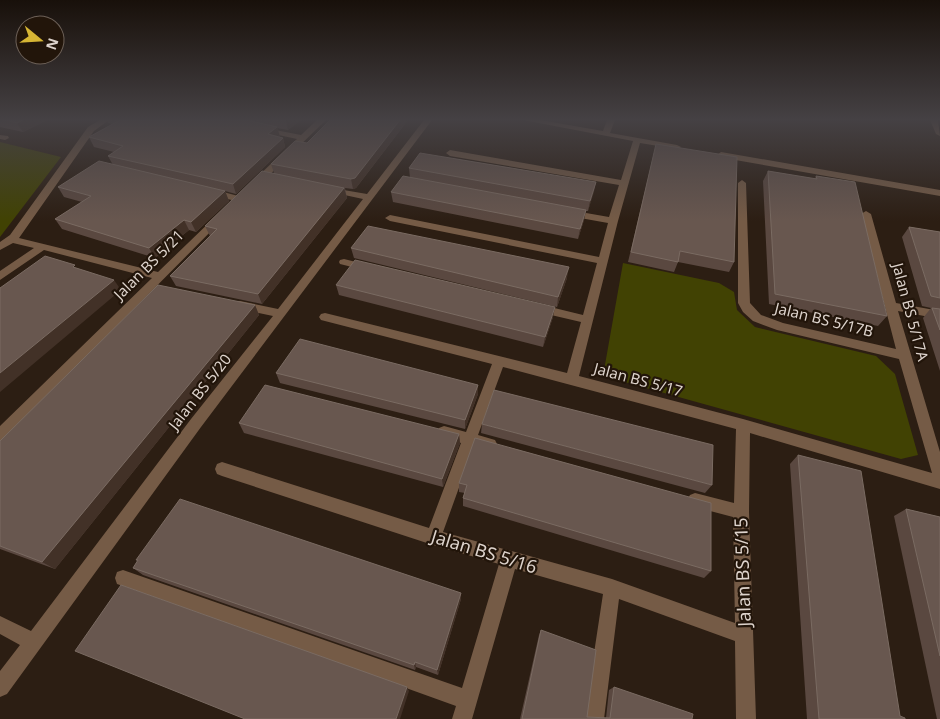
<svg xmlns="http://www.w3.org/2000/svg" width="940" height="719" font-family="'Noto Sans',sans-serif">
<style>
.green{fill:#414203}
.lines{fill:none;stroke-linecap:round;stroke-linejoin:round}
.minor{fill:#755b46;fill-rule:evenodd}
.wall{fill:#5a4840}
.shaded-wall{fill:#423127}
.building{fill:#68574f;stroke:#7a6b62}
.labels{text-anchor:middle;stroke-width:4.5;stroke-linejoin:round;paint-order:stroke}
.street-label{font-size:15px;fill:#ddd3cc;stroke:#22150a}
.near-street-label{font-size:18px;fill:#ddd3cc;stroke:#22150a}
</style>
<rect width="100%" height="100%" fill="#2c1e13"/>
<!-- green -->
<g class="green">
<polygon points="0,142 61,157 0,237"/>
<polygon points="623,263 719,283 734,292 737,310 755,327 876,356 895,374 918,455 901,459 603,376"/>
</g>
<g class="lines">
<!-- minor -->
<g class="minor">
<polygon points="100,120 109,120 94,131 19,238 158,272 216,216 219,215 224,218 5,439 0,441 0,426 152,278 44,250 0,280 0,271 34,248 13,243 0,250 0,242 10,235 88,127"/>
<polygon points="317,120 326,120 258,186 252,186 252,182 297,139 260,131 260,127 301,135"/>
<polygon points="424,120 432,120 201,427 7,694 0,697 0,671 20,645 0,634 0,616 31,631 191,419 273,316 236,308 234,305 236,302 240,301 278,309 363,199 326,191 326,187 367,194"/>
<path d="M523,120H540L603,131L607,120H615L610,133L677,145L681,147L677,149L640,143L618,221L579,376L743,419L932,473L899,359L777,330L753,321L743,312L738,303V183L742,180L746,183L750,303L761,315L783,323L896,349L861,214L866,211L871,214L896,303L940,311V319L898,311L940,452V489L750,433L749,512L756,719H736L735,641L619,599L604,719H584L603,594L515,569L472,719H452L456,706L123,586L117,584L115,578L117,572L123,570L462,688L499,564L433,545L222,476L217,474L215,469L217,464L222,462L429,528L461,443L439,436L437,432L439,428L444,426L466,432L492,364L321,320L319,317L321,314L325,313L567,373L581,322L534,311L532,308L538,304L583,315L597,263L390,221L385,218L390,215L599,257L608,223L569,216L564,213L569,210L609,217L619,185L450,156L446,153L450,150L621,180L633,141ZM503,367L736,429L734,503L695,493L690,495L687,500L690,505L695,507L733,517L735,623L612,579L443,532L474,446L490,450L495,448L497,444L495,440L478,435Z"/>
<polygon points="930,120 938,120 940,136 936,134"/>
<polygon points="0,135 8,136 9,138 5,140 0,139"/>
<polygon points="721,152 940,190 940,196 718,157 717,155"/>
<polygon points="212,189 242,197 244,199 239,202 209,194 207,192"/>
<polygon points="344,259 372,266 373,268 368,271 340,264 339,262 340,260"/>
</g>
</g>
<!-- wall -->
<g class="wall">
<polygon points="0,120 47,120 23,132 0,127"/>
<polygon points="107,120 301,120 288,130 277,128 280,137 283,138 285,147 236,194 225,191 229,201 196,232 189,230 155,258 62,229 55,219 82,202 64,197 58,187 113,165 108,156 114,152 94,147 89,137 113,124 108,123"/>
<polygon points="330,120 408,120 356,188 353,189 345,188 347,198 262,304 176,286 170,276 210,236 205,226 274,173 271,164 307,143"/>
<polygon points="656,144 734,262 729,272 678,262 674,272 628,262"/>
<polygon points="409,168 596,182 588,211 586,211 584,220 578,239 393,202 391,192 410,178"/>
<polygon points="768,171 815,179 816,176 887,316 878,326 769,304 763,181"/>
<polygon points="909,227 940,232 940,371 923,318 931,308 922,306 902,237"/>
<polygon points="351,248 567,278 557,307 354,258"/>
<polygon points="336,285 553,317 543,347 339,295"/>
<polygon points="255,305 259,315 55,569 0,549 0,441"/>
<polygon points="276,373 478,385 478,394 465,429 280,383"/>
<polygon points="239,423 459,434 460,443 443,487 244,433"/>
<polygon points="482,424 712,485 705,493 481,433"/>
<polygon points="798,455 900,716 905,719 807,719 790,464"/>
<polygon points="459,483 711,503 711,571 704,578 463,506 463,498 465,493 459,492"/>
<polygon points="906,509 940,517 940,719 937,719 894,516"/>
<polygon points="136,560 461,593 461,599 438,675 416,667 415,670 143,575 133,568 138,561"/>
<polygon points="541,630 587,717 606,718 609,690 614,687 692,719 520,719 539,635"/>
</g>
<!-- shaded-wall -->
<g class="shaded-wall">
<polygon points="23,120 47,120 23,132 17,123"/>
<polygon points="286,120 301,120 288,130 286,121"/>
<polygon points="400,120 408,120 356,188 353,189 351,179"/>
<polygon points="277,127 280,137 268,134"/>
<polygon points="283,138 285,147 236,194 233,184"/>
<polygon points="596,182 594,192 588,211 590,201"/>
<polygon points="344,188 347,198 262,304 258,294"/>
<polygon points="225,191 229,201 196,232 191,222"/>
<polygon points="586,210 584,220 578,239 580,229"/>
<polygon points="184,220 189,230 155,258 149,248"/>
<polygon points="569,267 567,278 557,307 558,297"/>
<polygon points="114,280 121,290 0,392 0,373"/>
<polygon points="255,305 259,315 55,569 42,562"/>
<polygon points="555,307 553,317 543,347 545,337"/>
<polygon points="478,385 478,394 465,429 465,420"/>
<polygon points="459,434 460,443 443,487 442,479"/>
<polygon points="461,593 461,599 438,675 437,670"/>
<polygon points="415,662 416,667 415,670 414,665"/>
<polygon points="407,687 409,691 400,719 396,719"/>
</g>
<!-- building -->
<g class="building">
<polygon points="5,120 23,120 17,123"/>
<polygon points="120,120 246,120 277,127 268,134 283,138 233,184 108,156 123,146 89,137"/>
<polygon points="330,120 400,120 355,178 351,179 271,164 295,141 307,143"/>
<polygon points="656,144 737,157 734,262 680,251 678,262 631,252"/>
<polygon points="420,153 596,182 590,201 409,168"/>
<polygon points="99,161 225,191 191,222 184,220 149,248 55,219 91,196 58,187"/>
<polygon points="262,171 344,188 258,294 170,276 217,229 205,226"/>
<polygon points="768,171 817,179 816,176 855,182 887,316 775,294"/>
<polygon points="403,176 586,210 580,229 391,192"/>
<polygon points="368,226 569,267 558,297 351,248"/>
<polygon points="909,227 940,232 940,298 931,296"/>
<polygon points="45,256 75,265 73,267 114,280 0,373 0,288"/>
<polygon points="355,260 555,307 545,337 336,285"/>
<polygon points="158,285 255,305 42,562 0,546 0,441"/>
<polygon points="932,308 940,309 940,330"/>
<polygon points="300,339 478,385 465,420 276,373"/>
<polygon points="265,385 459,434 442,479 239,423"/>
<polygon points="494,390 713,445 712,485 482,424"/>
<polygon points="475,438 711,503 711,571 463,498 467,485 459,483"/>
<polygon points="798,455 861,471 900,716 905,718 905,719 819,719"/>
<polygon points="180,499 461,593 437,670 415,662 414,665 133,568 138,560 136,560"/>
<polygon points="906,509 940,517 940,656"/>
<polygon points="121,585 407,687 396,719 245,719 75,651"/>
<polygon points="541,630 596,650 587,717 610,718 614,687 693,714 692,719 522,719"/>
</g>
<!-- sky -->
<linearGradient id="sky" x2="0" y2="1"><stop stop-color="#18100a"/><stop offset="0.54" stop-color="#454144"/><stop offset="1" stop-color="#454144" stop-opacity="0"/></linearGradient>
<rect width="940" height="221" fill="url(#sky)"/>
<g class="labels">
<!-- street labels -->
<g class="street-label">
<text transform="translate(149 265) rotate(-45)" y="5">Jalan BS 5/21</text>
<text transform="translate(910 312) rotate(75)" y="5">Jalan BS 5/17A</text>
<text transform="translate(824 320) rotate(14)" y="5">Jalan BS 5/17B</text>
<text transform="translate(638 380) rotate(15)" y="5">Jalan BS 5/17</text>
<text transform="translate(200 392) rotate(-52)" y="5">Jalan BS 5/20</text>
</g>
<!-- near-street labels -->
<g class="near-street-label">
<text transform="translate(484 552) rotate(17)" y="6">Jalan BS 5/16</text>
<text transform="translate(743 572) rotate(-92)" y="6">Jalan BS 5/15</text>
</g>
</g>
<!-- north arrow -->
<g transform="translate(40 40) rotate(108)"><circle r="24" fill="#22150a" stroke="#6d6158"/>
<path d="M0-4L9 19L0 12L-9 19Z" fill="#d6b534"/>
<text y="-8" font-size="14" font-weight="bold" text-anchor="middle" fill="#ddd3cc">N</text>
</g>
</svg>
